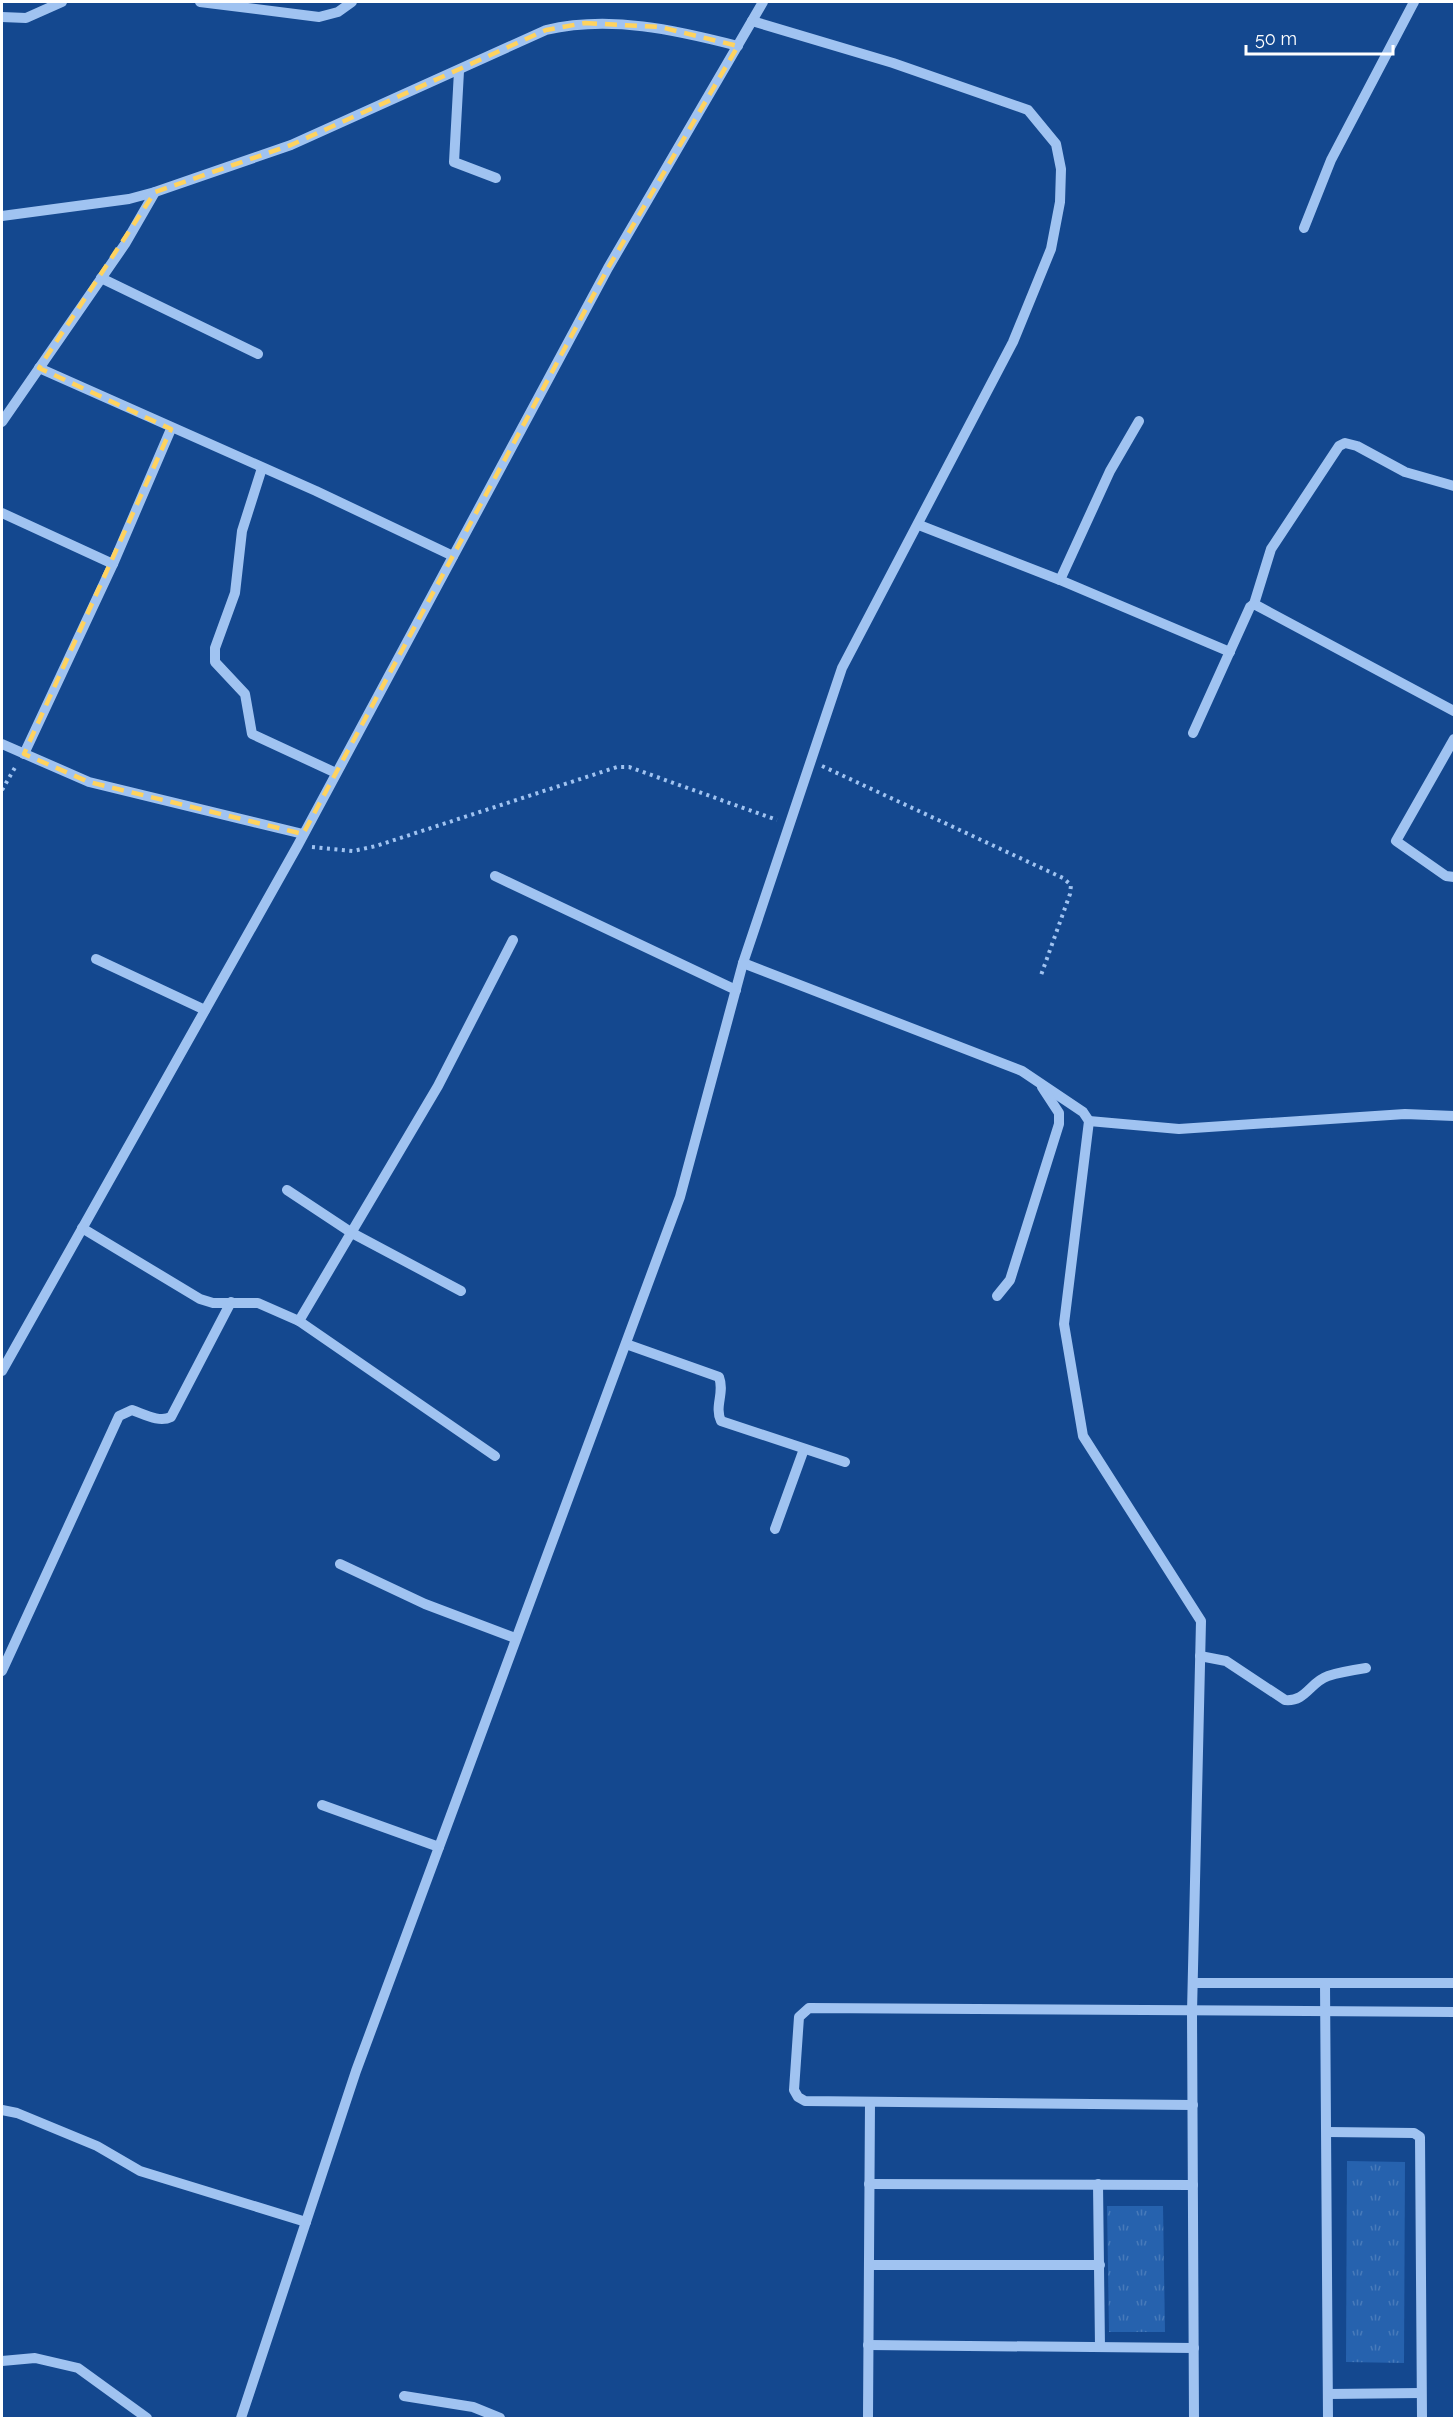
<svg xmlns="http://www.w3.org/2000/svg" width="1456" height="2420" font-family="Raleway,sans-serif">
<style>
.grass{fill:url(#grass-tufts)}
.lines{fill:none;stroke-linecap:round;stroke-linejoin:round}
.path{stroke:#a0c3f1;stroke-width:4;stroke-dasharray:3 4.5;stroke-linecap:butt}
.minor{stroke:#a0c3f1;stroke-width:10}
.marked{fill:none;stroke:#ffd35f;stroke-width:4.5;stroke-dasharray:12 8;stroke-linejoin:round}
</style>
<defs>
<pattern id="grass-tufts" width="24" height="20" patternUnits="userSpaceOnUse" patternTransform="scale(1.5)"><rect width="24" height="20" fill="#2662ae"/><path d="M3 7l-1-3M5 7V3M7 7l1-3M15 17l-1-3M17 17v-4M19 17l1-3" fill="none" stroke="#477aba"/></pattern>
</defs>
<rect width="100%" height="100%" fill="#14488f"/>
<!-- grass -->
<g class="grass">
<polygon points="1347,2161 1405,2162 1404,2363 1346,2362"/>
<polygon points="1107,2206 1163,2206 1165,2332 1109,2332"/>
</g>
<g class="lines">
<!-- path -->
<g class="path">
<polyline points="822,766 1063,878 1071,885 1070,894 1040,978"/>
<polyline points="2,790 17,764"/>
<polyline points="312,847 353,851 376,846 617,767 629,767 777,820"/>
</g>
<!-- minor -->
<g class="minor">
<polyline points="200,2 319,17 338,12 352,2"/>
<polyline points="2,17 26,18 62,2"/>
<polyline points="459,71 454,162 496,178"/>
<path d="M2,216L129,199L155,192L291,145L546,30C610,15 676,30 738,46"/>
<polyline points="1304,228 1331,160 1414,2"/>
<polyline points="101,278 258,354"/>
<polyline points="39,368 316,491 453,556"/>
<polyline points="2,422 125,244 155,192"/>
<polyline points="262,468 242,531 235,593 215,648 215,662 245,694 252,734 336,773"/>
<polyline points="2,513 113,564"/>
<polyline points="919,525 1060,580 1230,652"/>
<polyline points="1060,580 1110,471 1139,421"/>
<polyline points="1254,604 1271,549 1339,446 1345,443 1357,446 1405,472 1454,486"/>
<polyline points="1193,733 1250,607 1254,604 1454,711"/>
<polyline points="1454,739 1396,841 1446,876 1454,877"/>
<polyline points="2,744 89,782 303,834"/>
<polyline points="24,754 113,564 171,429"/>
<polyline points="495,876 736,990"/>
<polyline points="96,959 205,1010"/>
<polyline points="743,963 1022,1071 1083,1112 1089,1121 1064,1324 1083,1436 1201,1621 1192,2012 1194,2418"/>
<polyline points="1089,1121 1179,1129 1405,1114 1454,1116"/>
<polyline points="287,1190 352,1233 461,1291"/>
<polyline points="82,1228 200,1299 213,1303 258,1303 299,1321 495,1456"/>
<polyline points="997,1296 1010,1280 1059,1124 1059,1113 1042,1087"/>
<polyline points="299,1321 438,1086 513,940"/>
<path d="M626,1344L719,1377C725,1393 714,1406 721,1421L845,1462"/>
<polyline points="2,1371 298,845 608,268 763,2"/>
<polyline points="775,1529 804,1449"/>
<polyline points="340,1564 425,1604 515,1638"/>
<path d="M1200,1656L1226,1661L1285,1700C1306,1702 1310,1682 1328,1676C1340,1672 1353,1670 1366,1668"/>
<path d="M2,1671L119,1416L132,1410C144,1414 159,1423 171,1417L231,1302"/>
<polyline points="322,1805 439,1847"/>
<polyline points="1193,1983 1454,1983"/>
<polyline points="1325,1983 1328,2418"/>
<polyline points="1193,2105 805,2101 798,2097 794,2090 799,2017 809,2008 1454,2012"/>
<polyline points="2,2110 17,2113 97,2146 140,2171 306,2222"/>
<polyline points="1328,2132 1414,2133 1420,2137 1422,2418"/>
<polyline points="869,2184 1193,2185"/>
<polyline points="1098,2184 1100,2347"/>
<polyline points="869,2265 1100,2265"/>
<polyline points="868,2345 1194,2348"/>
<polyline points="2,2361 35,2358 78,2368 147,2418"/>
<polyline points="1328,2394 1421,2393"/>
<polyline points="404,2396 473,2407 500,2418"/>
<polyline points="241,2418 356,2071 680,1197 743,963 842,668 1013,342 1051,249 1060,202 1061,169 1056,144 1028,110 893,63 752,21"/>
<polyline points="868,2418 870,2102"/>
</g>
</g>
<!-- marked area -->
<path class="marked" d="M585,23L660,27L738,46L608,268L303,834L89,782L24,754L171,429L39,368L155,192L291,145L546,30Z"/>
<!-- border -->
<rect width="1456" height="2420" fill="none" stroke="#ffffff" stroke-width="6"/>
<!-- scale -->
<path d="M1246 45v9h147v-9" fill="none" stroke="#ffffff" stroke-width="3"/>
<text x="1255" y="45" font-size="18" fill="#ffffff" stroke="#14488f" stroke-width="4.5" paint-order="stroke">50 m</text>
</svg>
